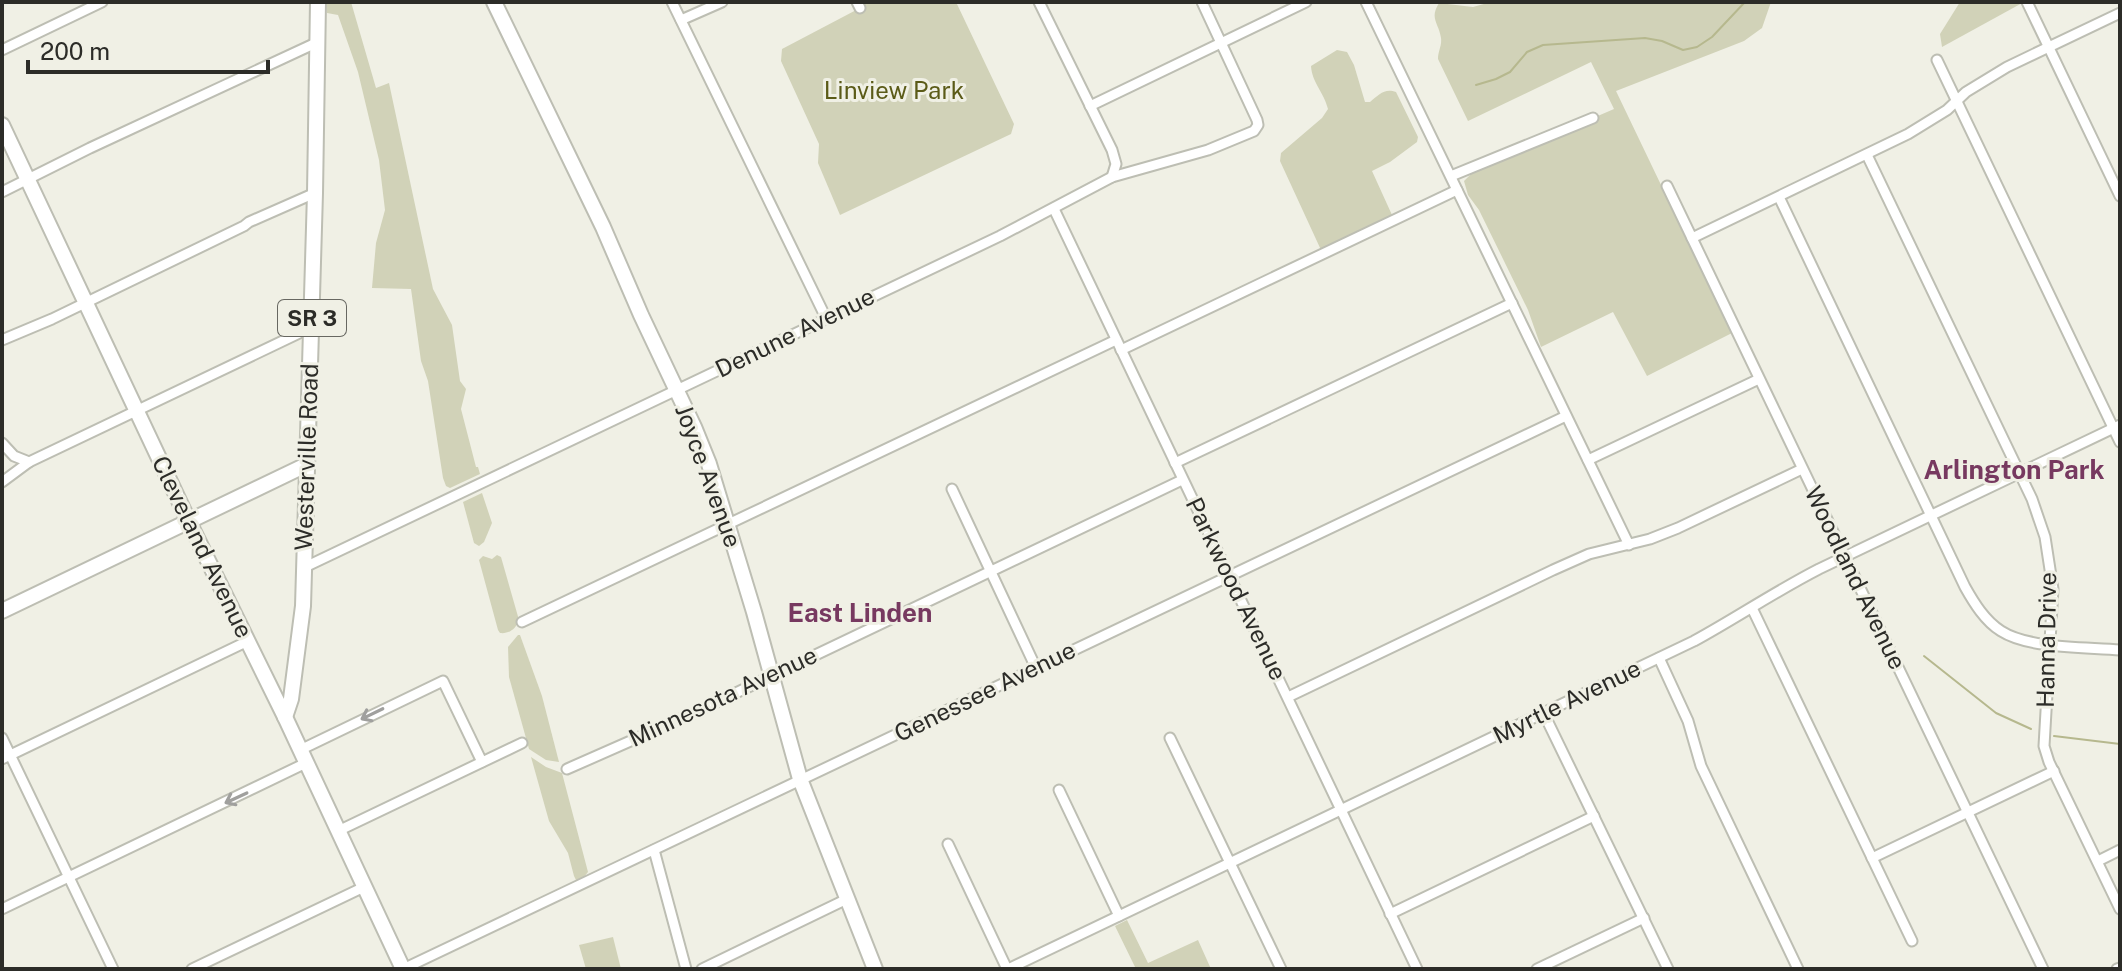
<svg xmlns="http://www.w3.org/2000/svg" width="2122" height="971" font-family="'Public Sans',sans-serif">
<style>
.green{fill:#d1d2b8}
.lines{fill:none;stroke-linecap:round;stroke-linejoin:round}
.stream{stroke:#b6b88e;stroke-width:2}
.street-casing{stroke:#bdbeb3;stroke-width:13}
.secondary-casing{stroke:#bdbeb3;stroke-width:18}
.primary-casing{stroke:#bdbeb3;stroke-width:18}
.street{stroke:#fff;stroke-width:9}
.secondary{stroke:#fff;stroke-width:14}
.primary{stroke:#fff;stroke-width:14}
.oneway{stroke:#a0a09e}
.labels{text-anchor:middle;stroke-width:6;stroke-linejoin:round;paint-order:stroke}
.shield{fill:#f0f0e5;stroke:#676761;stroke-width:2}
.shield-label{font-size:22px;font-weight:bold;fill:#2c2c28}
.park-label{font-size:24px;fill:#5b5b18;stroke:#f0f0e5}
.street-label{font-size:24px;fill:#2c2c28;stroke:#f0f0e5}
.neighbourhood-label{font-size:26px;font-weight:bold;fill:#773960;stroke:#f0f0e5}
</style>
<rect width="100%" height="100%" fill="#f0f0e5"/>
<!-- green -->
<g class="green">
<polygon points="327,2 351,2 376,88 389,83 433,289 452,325 460,381 466,389 461,409 476,467 478,467 480,474 450,488 446,486 443,478 428,381 421,361 411,289 372,288 376,243 385,210 379,160 358,72 338,15 327,13"/>
<polygon points="864,2 956,2 1014,124 1011,134 840,215 818,163 819,144 781,61 782,49 860,8"/>
<path d="M1491,2H1771L1762,28L1744,41L1616,91L1732,333L1647,376L1613,312L1541,347L1528,310L1479,210L1468,195L1464,181L1471,174L1512,153L1614,109L1591,62L1468,121L1438,59C1438,51 1442,46 1441,38C1439,23 1429,19 1439,3L1473,7Z"/>
<polygon points="1960,2 2024,2 1942,47 1940,34"/>
<path d="M1337,50L1347,52L1354,65L1365,102H1370C1379,95 1384,88 1396,92L1418,137L1417,142L1390,162L1372,171L1392,215L1321,250L1280,161L1281,153L1322,118L1328,109C1324,92 1312,83 1311,66Z"/>
<polygon points="482,493 492,523 484,542 479,546 474,543 463,502"/>
<path d="M497,555L501,557L519,620C516,629 509,634 500,633L498,630L479,560L483,556L492,559Z"/>
<polygon points="518,635 520,635 542,696 559,762 546,760 529,749 509,677 508,647"/>
<polygon points="531,757 546,767 562,773 588,872 583,878 576,880 574,876 568,853 549,821"/>
<polygon points="1127,920 1148,963 1198,940 1211,969 1136,969 1115,926"/>
<polygon points="613,937 621,969 586,969 579,945"/>
</g>
<g class="lines">
<!-- stream -->
<g class="stream">
<polyline points="1476,85 1496,79 1510,72 1527,52 1543,45 1645,38 1662,41 1683,50 1697,47 1712,37 1745,2"/>
<polyline points="1924,656 1996,713 2031,729"/>
<polyline points="2054,736 2120,744"/>
</g>
<!-- street casing -->
<g class="street-casing">
<g id="street">
<polyline points="672,2 826,318"/>
<polyline points="857,2 860,8"/>
<polyline points="1039,2 1112,150 1116,164 1112,177"/>
<polyline points="1366,2 1629,545"/>
<polyline points="2027,2 2120,196"/>
<polyline points="681,20 722,2"/>
<polyline points="2,50 102,2"/>
<polyline points="1937,60 2120,442"/>
<polyline points="1090,106 1306,2"/>
<polyline points="1867,155 2032,499 2045,537 2053,589 2044,746 2049,762 2120,909"/>
<polyline points="1451,176 1593,118"/>
<polyline points="1667,186 2043,969"/>
<polyline points="2,192 90,148 318,42"/>
<path d="M1779,197L1965,587C1974,603 1985,621 2001,631C2029,649 2086,647 2120,650"/>
<polyline points="1054,209 1417,969"/>
<polyline points="1692,238 1908,134 1947,110 1966,92 2007,67 2120,13"/>
<polyline points="2,340 52,319 244,226 249,222 315,193"/>
<polyline points="1121,350 1457,190"/>
<polyline points="2,443 14,456 29,462"/>
<polyline points="1588,460 1759,379"/>
<polyline points="1175,463 1512,303"/>
<polyline points="2,482 29,462 312,327"/>
<polyline points="952,489 1036,668"/>
<polyline points="303,568 1000,236 1112,177 1208,150 1254,131 1258,125 1257,120 1202,2"/>
<polyline points="1752,608 1912,941"/>
<polyline points="522,622 1116,340"/>
<polyline points="1659,658 1688,721 1701,766 1798,969"/>
<polyline points="1288,697 1553,570 1589,554 1650,539 1678,528 1802,469"/>
<polyline points="1544,714 1668,969"/>
<polyline points="2,738 113,969"/>
<polyline points="1170,738 1281,969"/>
<polyline points="300,750 443,681 482,762"/>
<polyline points="2,759 248,641"/>
<polyline points="567,769 694,713 1182,480"/>
<polyline points="1059,790 1119,916"/>
<polyline points="338,831 522,743"/>
<polyline points="948,844 1007,969"/>
<polyline points="654,850 686,969"/>
<polyline points="1872,858 2054,771"/>
<polyline points="2098,861 2120,850"/>
<polyline points="2,909 306,763"/>
<polyline points="1390,914 1594,816"/>
<polyline points="192,969 364,887"/>
<polyline points="403,969 1566,416"/>
<polyline points="702,969 847,899"/>
<path d="M1008,969L1694,641C1736,618 1776,591 1819,569L2120,425"/>
<polyline points="1537,969 1644,918"/>
<polyline points="2117,969 2120,968"/>
</g>
</g>
<!-- secondary casing -->
<g class="secondary-casing">
<g id="secondary">
<polyline points="494,2 603,227 641,315 694,427 709,464 754,612 800,779 875,969"/>
<polyline points="2,611 306,465"/>
</g>
</g>
<!-- primary casing -->
<g class="primary-casing">
<g id="primary">
<polyline points="2,125 189,522 285,717 403,969"/>
<polyline points="285,717 291,699 303,606 315,193 318,2"/>
</g>
</g>
<!-- street -->
<use href="#street" class="street"/>
<!-- secondary -->
<use href="#secondary" class="secondary"/>
<!-- primary -->
<use href="#primary" class="primary"/>
</g>
<!-- one-way arrows -->
<defs><path id="oneway-shaft" d="M-6 0H5M1.5-3L5.5 0L1.5 3" fill="none" stroke-width="1.6" stroke-linecap="round" stroke-linejoin="round" transform="scale(2)"/></defs>
<g class="oneway">
<use href="#oneway-shaft" transform="translate(372 714) rotate(154)"/>
<use href="#oneway-shaft" transform="translate(236 798) rotate(155)"/>
</g>
<g class="labels">
<!-- shield labels -->
<rect class="shield" x="278" y="300" width="68" height="36" rx="6"/>
<g class="shield-label">
<text x="312" y="326">SR 3</text>
</g>
<!-- park labels -->
<g class="park-label">
<text x="894" y="99">Linview Park</text>
</g>
<!-- street labels -->
<g class="street-label">
<text transform="translate(795 333) rotate(-26)" y="8">Denune Avenue</text>
<text transform="translate(307 457) rotate(-88)" y="8">Westerville Road</text>
<text transform="translate(708 476) rotate(70)" y="8">Joyce Avenue</text>
<text transform="translate(202 547) rotate(64)" y="8">Cleveland Avenue</text>
<text transform="translate(1855 578) rotate(64)" y="8">Woodland Avenue</text>
<text transform="translate(1236 589) rotate(64)" y="8">Parkwood Avenue</text>
<text transform="translate(2047 640) rotate(-89)" y="8">Hanna Drive</text>
<text transform="translate(985 692) rotate(-26)" y="8">Genessee Avenue</text>
<text transform="translate(723 697) rotate(-25)" y="8">Minnesota Avenue</text>
<text transform="translate(1567 702) rotate(-26)" y="8">Myrtle Avenue</text>
</g>
<!-- neighbourhood labels -->
<g class="neighbourhood-label">
<text x="2014" y="479">Arlington Park</text>
<text x="860" y="622">East Linden</text>
</g>
</g>
<!-- border -->
<rect width="2122" height="971" fill="none" stroke="#2c2c28" stroke-width="8"/>
<!-- scale -->
<path d="M28 60v12h240v-12" fill="none" stroke="#2c2c28" stroke-width="4"/>
<text x="40" y="60" font-size="24" fill="#2c2c28" stroke="#f0f0e5" stroke-width="6" paint-order="stroke">200 m</text>
</svg>
